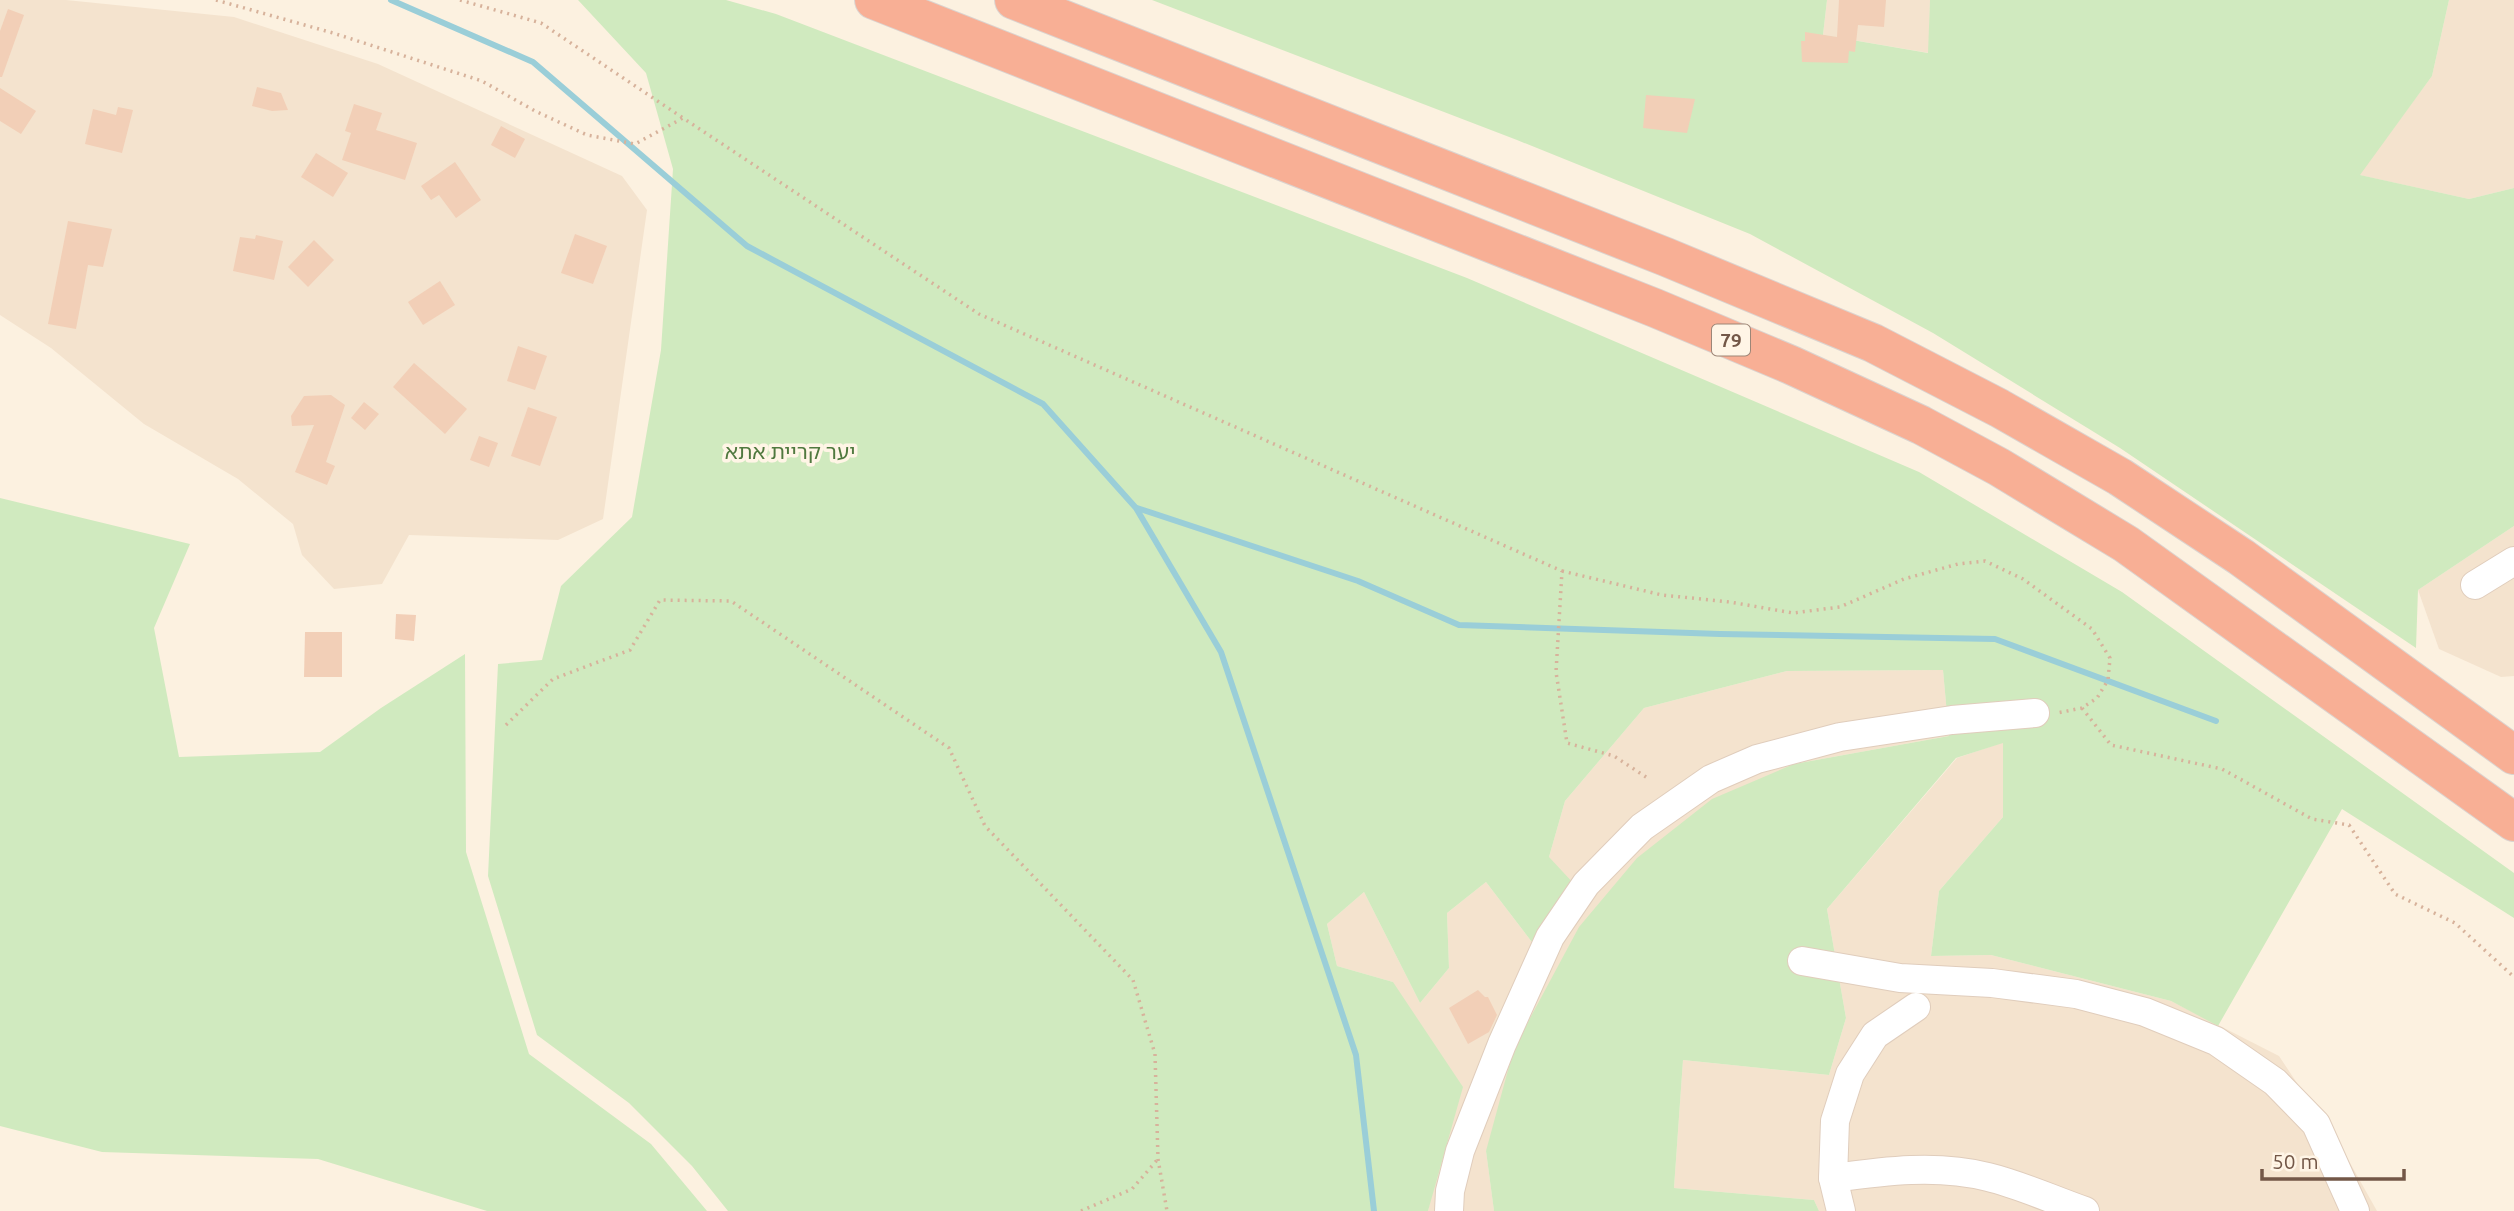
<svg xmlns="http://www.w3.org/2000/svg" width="2514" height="1211" font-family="Ubuntu,'Noto Sans Hebrew',sans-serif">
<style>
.residential{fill:#f4e3ce}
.green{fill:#d0eabf}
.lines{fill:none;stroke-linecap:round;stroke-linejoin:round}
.stream{stroke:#9aced8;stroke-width:6}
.building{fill:#f2cfb7}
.minor-casing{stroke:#e0cdbc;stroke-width:30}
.highway-casing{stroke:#dbd3cf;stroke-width:40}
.path{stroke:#d7b29b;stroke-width:3.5;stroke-dasharray:2 5;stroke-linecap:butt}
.minor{stroke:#fff;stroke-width:28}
.highway{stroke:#f8af95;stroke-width:38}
.labels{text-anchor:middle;stroke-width:7;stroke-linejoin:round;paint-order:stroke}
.shield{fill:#fff5e6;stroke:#9d8677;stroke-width:2}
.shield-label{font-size:19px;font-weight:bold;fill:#735747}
.park-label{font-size:21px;fill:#50793f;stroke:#fff5e6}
</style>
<rect width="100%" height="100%" fill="#fcf1e0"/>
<!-- residential -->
<g class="residential">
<polygon points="0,0 66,0 234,17 378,64 622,176 647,210 603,519 558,540 409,535 382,584 334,589 302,555 293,524 238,479 144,424 51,348 0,315"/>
<polygon points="1827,0 1930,0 1929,53 1823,35"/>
<polygon points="2449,0 2514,0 2514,188 2469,199 2359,175 2432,76"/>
<polygon points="2514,526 2514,676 2501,677 2439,649 2418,590"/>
<polygon points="1943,670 1949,736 1794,764 1486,1151 1494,1211 1428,1211 1431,1197 1393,982 1337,966 1327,924 1364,892 1420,1003 1449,968 1447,913 1486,882 1535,946 1549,857 1565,801 1644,708 1787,671"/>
<polygon points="2004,742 2003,817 1939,891 1931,956 1991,955 2171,1001 2279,1056 2350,1163 2377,1211 1819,1211 1814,1200 1674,1188 1683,1060 1829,1075 1846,1018 1827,909 1957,758"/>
</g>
<!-- green -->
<g class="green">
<polygon points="578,0 726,0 776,14 1467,278 1919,472 2122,592 2514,873 2514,918 2342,809 2218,1026 2171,1001 1991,955 1931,956 1939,891 2003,817 2003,743 1956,758 1827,909 1846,1018 1829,1075 1683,1060 1674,1188 1814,1200 1819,1211 1494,1211 1486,1151 1514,1048 1579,927 1637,858 1712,799 1794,764 1949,736 1943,670 1787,671 1644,708 1565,801 1549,857 1576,886 1535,946 1486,882 1447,913 1449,968 1420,1003 1364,892 1327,924 1337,966 1393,982 1463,1087 1428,1211 728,1211 692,1166 629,1103 537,1035 488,876 498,664 542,660 561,586 632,517 661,350 673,169 646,73"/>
<polygon points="1152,0 1827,0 1823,35 1928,53 1930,0 2449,0 2432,76 2360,175 2469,199 2514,188 2514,526 2418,590 2416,648 2120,448 1933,333 1750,234 1517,140"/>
<polygon points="0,498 190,544 154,628 179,757 320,752 381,708 465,654 466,852 529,1054 651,1144 707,1211 487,1211 318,1159 102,1152 0,1126"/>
</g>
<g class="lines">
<!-- stream -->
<g class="stream">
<polyline points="391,0 533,62 747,246 1043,404 1136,508 1221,652 1356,1055 1374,1211"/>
<polyline points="1137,508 1358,581 1459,625 1720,634 1995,639 2216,721"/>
</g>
</g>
<!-- building -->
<g class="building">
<polygon points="1839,0 1886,0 1884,27 1858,25 1855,52 1849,51 1848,63 1802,62 1801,41 1805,41 1805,32 1837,37"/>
<polygon points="8,9 24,15 2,77 0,77 0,31"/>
<polygon points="257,87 281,93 288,110 272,111 252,106"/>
<polygon points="0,88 36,111 21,134 0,121"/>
<polygon points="1646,95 1695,99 1687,133 1643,128"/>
<polygon points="354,104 382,113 376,130 417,143 405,180 342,160 351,133 345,131"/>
<polygon points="118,107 133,110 122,153 85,144 93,109 116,115"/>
<polygon points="501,126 525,139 515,158 491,145"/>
<polygon points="316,153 348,173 333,197 301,177"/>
<polygon points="455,162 481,200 456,218 439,195 431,200 421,186"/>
<polygon points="68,221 112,229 103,267 88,265 76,329 48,324"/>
<polygon points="575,234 607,246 593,284 561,273"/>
<polygon points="256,235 283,241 274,280 233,271 240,237 255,239"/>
<polygon points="314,240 334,260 308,287 288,267"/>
<polygon points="440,281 455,305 423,325 408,302"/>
<polygon points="518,346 547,356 535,390 507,381"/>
<polygon points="414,363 467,409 445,434 393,387"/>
<polygon points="331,395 345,405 326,462 335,466 327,485 295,472 314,425 292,426 291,416 304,396"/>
<polygon points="364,402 379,414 365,430 351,418"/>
<polygon points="528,407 557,417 540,466 511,456"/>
<polygon points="479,436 498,443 489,467 470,460"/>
<polygon points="396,614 416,615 414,641 395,639"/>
<polygon points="305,632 342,632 342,677 304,677"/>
<polygon points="1478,990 1485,997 1488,997 1497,1015 1489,1032 1468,1044 1449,1008"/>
</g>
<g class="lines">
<!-- minor casing -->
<g class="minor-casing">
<g id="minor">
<polyline points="2475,585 2514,561"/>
<polyline points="1802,961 1900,978 1992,983 2076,994 2145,1012 2216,1041 2275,1082 2316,1124 2355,1211"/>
<path d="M1833,1178C1885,1171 1937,1164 1988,1177C2021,1185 2053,1200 2085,1211"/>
<polyline points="1449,1211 1450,1191 1460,1151 1502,1044 1550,937 1586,884 1642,827 1711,779 1757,759 1840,737 1952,720 2035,713"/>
<polyline points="1841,1211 1833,1178 1835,1121 1850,1074 1875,1035 1916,1007"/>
</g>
</g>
<!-- highway casing -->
<g class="highway-casing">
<g id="highway">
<polyline points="874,0 1655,308 1791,365 1921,425 1999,467 2126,544 2514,822"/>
<polyline points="1014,0 1666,257 1873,343 1999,408 2120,477 2241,557 2514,755"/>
</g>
</g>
<!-- path -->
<g class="path">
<polyline points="216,0 333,33 482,81 535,111 587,135 635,144 683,118 979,314 1562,571 1556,672 1567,743 1614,756 1649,779"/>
<polyline points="460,0 541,23 683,118"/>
<polyline points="1562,571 1662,595 1730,602 1793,613 1840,607 1904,579 1958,564 1985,561 2023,579 2092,629 2110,658 2108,680 2097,698 2082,708 2057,713"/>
<polyline points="2082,708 2111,745 2222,769 2312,819 2349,825 2395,894 2455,923 2514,977"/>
<polyline points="506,725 553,679 630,650 660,600 731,601 949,748 985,826 1133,980 1155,1054 1158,1159 1167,1211"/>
<polyline points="1081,1211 1132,1189 1158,1159"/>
</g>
<!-- minor -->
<use href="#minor" class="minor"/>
<!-- highway -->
<use href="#highway" class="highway"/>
</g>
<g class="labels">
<!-- shield labels -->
<rect class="shield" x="1712" y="324.5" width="38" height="31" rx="5"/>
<g class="shield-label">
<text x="1731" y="347">79</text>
</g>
<!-- park labels -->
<g class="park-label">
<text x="790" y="459">יער קריית אתא</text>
</g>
</g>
<!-- scale -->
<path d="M2262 1169v10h142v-10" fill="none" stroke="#735747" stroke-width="3.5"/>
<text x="2272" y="1169" font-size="21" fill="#735747" stroke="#fff5e6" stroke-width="5" paint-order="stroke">50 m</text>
</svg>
